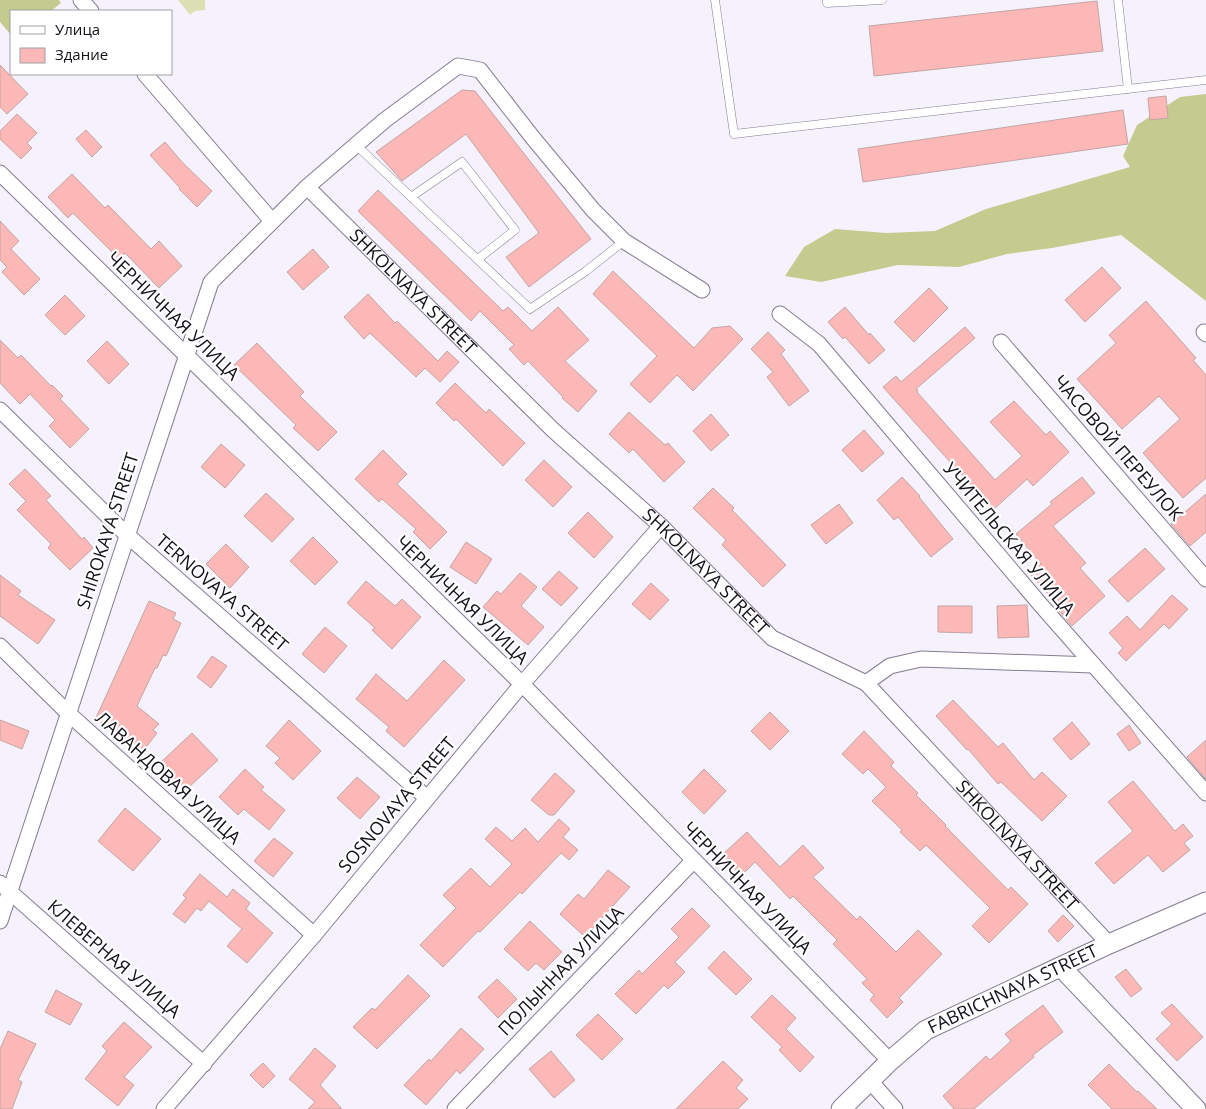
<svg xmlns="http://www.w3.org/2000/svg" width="1206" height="1109" font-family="'Open Sans',sans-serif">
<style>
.green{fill:#dce1b5}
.forest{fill:#c4cb8f}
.building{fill:#fcb8b6;stroke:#c4a4a4}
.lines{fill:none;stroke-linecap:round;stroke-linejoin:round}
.service-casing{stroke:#847b92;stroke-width:9}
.minor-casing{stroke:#847b92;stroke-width:17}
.tertiary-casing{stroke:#847b92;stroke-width:21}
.service{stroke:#fff;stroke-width:8}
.minor{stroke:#fff;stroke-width:15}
.tertiary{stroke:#fff;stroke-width:19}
.labels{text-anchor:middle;stroke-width:4.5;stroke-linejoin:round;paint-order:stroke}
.street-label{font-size:18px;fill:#141019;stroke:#fff}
</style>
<rect width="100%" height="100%" fill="#f6f2fd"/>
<!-- green -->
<polygon class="green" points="178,0 205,0 205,10 195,11 190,15"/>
<!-- forest -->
<g class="forest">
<polygon points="0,0 59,0 61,3 51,11 11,11 11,35 0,22"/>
<polygon points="1206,94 1206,301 1121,235 1052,248 1007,254 959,267 898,265 821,282 785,276 804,247 835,229 886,233 935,231 986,209 1130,167 1123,156 1137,125 1180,97"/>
</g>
<!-- building -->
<g class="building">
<polygon points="1097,1 1103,51 874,76 869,26"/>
<polygon points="0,65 28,94 7,114 0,107"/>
<polygon points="462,90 475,91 591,239 529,287 506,257 539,233 466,134 402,181 376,152"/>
<polygon points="1166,96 1168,118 1150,120 1148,98"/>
<polygon points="1123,110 1128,144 863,182 858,149"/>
<polygon points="17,114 37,133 27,143 32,148 21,159 0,139 0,131"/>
<polygon points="86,130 102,147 92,157 76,139"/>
<polygon points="165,142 182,162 212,191 197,207 179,189 180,188 150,155"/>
<polygon points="72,174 105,208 108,205 151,249 159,241 182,266 159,288 125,253 119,259 73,213 68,218 48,197"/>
<polygon points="378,190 503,311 508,307 532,331 558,307 589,340 565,361 597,391 578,412 562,398 563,397 528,361 524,365 509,349 514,345 480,311 471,321 358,211"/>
<polygon points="0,221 19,241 11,249 40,279 24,295 2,272 7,267 0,260"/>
<polygon points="313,249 329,267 303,290 287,272"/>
<polygon points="1102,267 1121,288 1085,322 1065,300"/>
<polygon points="613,271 694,348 712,328 730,326 743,339 693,391 677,375 650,403 630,384 657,356 593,294"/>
<polygon points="929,288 948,308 914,342 894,322"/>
<polygon points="368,294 395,323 397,321 438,361 447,351 459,362 440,382 425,368 416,377 370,333 364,339 344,317"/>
<polygon points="65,295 85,316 65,335 45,315"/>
<polygon points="1146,301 1196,358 1193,360 1206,375 1206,478 1183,498 1143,453 1180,419 1159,396 1122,429 1077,379 1116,343 1109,335"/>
<polygon points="845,307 869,335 870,333 885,350 869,364 845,337 843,339 828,322"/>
<polygon points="965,327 975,338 916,389 918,390 917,392 995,480 1022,456 990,422 1014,401 1046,435 1050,431 1069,452 1033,486 1027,479 993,510 883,387 896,376 901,382"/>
<polygon points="768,332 785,350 781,354 809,391 789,406 767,377 773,372 751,349"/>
<polygon points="0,340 18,358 21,355 51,386 52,385 63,396 60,399 89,429 70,448 49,426 55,420 30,394 20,404 0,383"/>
<polygon points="107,341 129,364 109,384 87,361"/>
<polygon points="257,343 304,392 300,396 337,432 318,451 293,428 296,425 234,365"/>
<polygon points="455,383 486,413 489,409 525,443 503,466 456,419 454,421 436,403"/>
<polygon points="629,412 665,445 668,443 685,462 664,482 633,449 629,453 609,434"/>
<polygon points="711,414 729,435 711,451 693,431"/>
<polygon points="864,430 884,453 862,472 842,450"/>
<polygon points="221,444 245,465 225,488 201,467"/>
<polygon points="383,450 407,474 397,484 447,532 430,549 413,532 416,529 382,499 379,502 355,479"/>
<polygon points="544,460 572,487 553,507 525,480"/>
<polygon points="25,469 51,496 46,500 82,539 84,537 93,548 70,570 48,548 51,544 17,510 26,501 9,484"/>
<polygon points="902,477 920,496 919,497 953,539 931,557 898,517 894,520 877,500"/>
<polygon points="1082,477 1095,493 1053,526 1086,563 1080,568 1105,596 1072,626 1053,604 1057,604 1030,574 1041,564 1016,534 1052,504 1050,502"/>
<polygon points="713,488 734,508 732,510 786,565 763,587 722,545 726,540 693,508"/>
<polygon points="266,493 294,519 272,542 244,516"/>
<polygon points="1206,494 1206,532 1190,546 1171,524"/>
<polygon points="839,504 853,523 826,544 811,525"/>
<polygon points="588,512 613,537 594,558 568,533"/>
<polygon points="313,537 338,562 315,585 290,561"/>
<polygon points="466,542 492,559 476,584 450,567"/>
<polygon points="226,544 249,567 230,588 206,564"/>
<polygon points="1145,548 1165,569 1128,602 1108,581"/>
<polygon points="559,571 578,588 561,606 542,589"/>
<polygon points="520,573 537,587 521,606 544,627 528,645 483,607 497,591 501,594"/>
<polygon points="0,575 21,591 18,595 55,620 38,644 0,616"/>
<polygon points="366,581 395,606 402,599 421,617 392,649 372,630 375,628 347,603"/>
<polygon points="651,583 669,600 650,620 632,604"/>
<polygon points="1172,595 1188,609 1169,629 1164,624 1126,661 1118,653 1123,648 1109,633 1127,616 1140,630"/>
<polygon points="149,601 176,613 173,619 181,623 166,656 163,655 157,668 155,668 137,706 159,724 153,730 157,733 140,755 96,718"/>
<polygon points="1027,605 1029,637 998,638 997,606"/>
<polygon points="938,606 972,606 972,633 938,632"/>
<polygon points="325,627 347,646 324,673 302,654"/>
<polygon points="212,656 227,666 211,688 197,677"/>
<polygon points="444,660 465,680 404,747 386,731 389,727 356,699 376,674 407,701"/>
<polygon points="953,700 998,747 1003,743 1034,780 1042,772 1067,796 1042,821 1001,782 998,784 968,749 967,750 936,716"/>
<polygon points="770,712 789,731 770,750 751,731"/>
<polygon points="0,720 29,731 22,749 0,740"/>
<polygon points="289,720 321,751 293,780 275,763 280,758 266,746"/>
<polygon points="1072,722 1090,744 1071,760 1053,739"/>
<polygon points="1129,725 1141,743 1129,751 1117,734"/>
<polygon points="864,731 894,762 891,766 918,793 916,795 946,825 945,826 1008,890 1011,887 1028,904 989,943 972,926 990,908 926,845 920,851 900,832 902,830 872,801 886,787 868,769 863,774 842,754"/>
<polygon points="192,733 218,760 186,790 160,763"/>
<polygon points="1206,740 1206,779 1187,757"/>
<polygon points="245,769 264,787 261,790 285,810 269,830 244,809 238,815 219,797"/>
<polygon points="704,769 726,791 704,814 682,792"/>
<polygon points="555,773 575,791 554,815 549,815 531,800"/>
<polygon points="357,777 380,797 360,819 337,798"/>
<polygon points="1133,781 1175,831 1183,824 1193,836 1184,843 1190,850 1163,872 1148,855 1114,884 1095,863 1133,831 1108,802"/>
<polygon points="125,808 161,839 133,871 98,841"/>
<polygon points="559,819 570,829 563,837 578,850 569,860 561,853 522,894 520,892 480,932 478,931 443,967 420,945 456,908 443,895 471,868 490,887 512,864 485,839 496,827 512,841 525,828 538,842"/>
<polygon points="747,832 780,867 803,845 824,868 813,877 857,920 860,916 896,952 918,930 942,954 899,998 903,1002 887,1018 870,1000 874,995 862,983 867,979 833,944 837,940 793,896 790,899 755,862 741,876 722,855"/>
<polygon points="274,838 293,853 273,877 254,861"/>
<polygon points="608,870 630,887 585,937 560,914 578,894 584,899"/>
<polygon points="200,874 227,897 233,889 250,903 246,909 273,933 247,963 227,946 242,929 209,901 201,911 197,908 185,923 173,914 186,898 183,895"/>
<polygon points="692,908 710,926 675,962 685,972 668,989 664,985 636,1014 615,994 639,970 642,974 679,937 671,929"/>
<polygon points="1063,915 1074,926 1058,942 1048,931"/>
<polygon points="530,921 562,952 544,970 536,963 528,971 504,949"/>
<polygon points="724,951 752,979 736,995 708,968"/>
<polygon points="1126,969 1142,989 1131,997 1115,977"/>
<polygon points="408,975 430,996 377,1049 353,1027 372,1008 375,1010"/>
<polygon points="497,979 517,999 498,1018 478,997"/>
<polygon points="56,990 82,1004 70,1025 45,1012"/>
<polygon points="772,995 796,1018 786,1029 814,1057 800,1072 779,1050 782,1047 751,1017"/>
<polygon points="1172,1004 1203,1037 1177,1061 1156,1039 1172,1024 1161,1013"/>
<polygon points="1043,1005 1063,1032 1033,1055 1034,1057 974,1109 954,1109 943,1096 986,1056 990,1060 1011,1041 1005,1034"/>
<polygon points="598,1014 623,1039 602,1060 576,1035"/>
<polygon points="124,1022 152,1047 124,1077 134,1085 118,1106 85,1079 107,1051 102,1046"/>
<polygon points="461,1028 484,1049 460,1074 457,1070 426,1105 404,1085 429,1059 431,1061"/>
<polygon points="8,1031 36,1044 18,1080 22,1082 12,1109 0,1109 0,1049"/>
<polygon points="315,1048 336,1066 320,1085 342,1109 308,1109 315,1102 289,1079"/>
<polygon points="551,1051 575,1080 554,1098 529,1069"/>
<polygon points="723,1061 743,1080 736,1088 748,1099 738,1109 676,1109"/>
<polygon points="263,1063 275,1076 263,1088 250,1075"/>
<polygon points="1109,1064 1137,1092 1138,1091 1157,1109 1112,1109 1088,1085"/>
</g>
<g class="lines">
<!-- service casing -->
<g class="service-casing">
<g id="service">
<polyline points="715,0 734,134 1206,80"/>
<polyline points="827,0 827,3 882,0"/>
<polyline points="1118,0 1128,89"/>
<polyline points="356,145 530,309 586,271 624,241"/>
<polyline points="411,197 462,162 515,230 478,259"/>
</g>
</g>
<!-- minor casing -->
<g class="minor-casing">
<g id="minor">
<polyline points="81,0 91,11"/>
<polyline points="145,74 272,221"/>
<polyline points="0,173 522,684 890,1061"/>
<path id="s1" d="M307,187L553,430L661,526L772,638L866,683L1109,944"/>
<polyline points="780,314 819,344 1040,604 1206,793"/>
<polyline points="1204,332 1206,334"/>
<polyline points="1001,342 1206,579"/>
<polyline points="0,410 127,535 427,798"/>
<polyline points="0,646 68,713 314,935"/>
<polyline points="866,683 890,666 921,659 1093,665"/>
<polyline points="0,883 204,1064"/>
<polyline points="0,921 211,282 307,187 385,120 458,66 480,70 533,138 593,210 624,241 702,290"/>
<polyline points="870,1081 895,1109"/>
<polyline points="164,1109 314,935 522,684 661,526"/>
<polyline points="455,1109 694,860"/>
</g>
</g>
<!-- tertiary casing -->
<g class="tertiary-casing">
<g id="tertiary">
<polyline points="1061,967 1196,1109"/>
<path id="s2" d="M841,1109L890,1061L926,1030L1109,944L1206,902"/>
</g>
</g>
<!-- service -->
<use href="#service" class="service"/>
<!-- minor -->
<use href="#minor" class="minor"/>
<!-- tertiary -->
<use href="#tertiary" class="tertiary"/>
</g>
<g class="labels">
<!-- street labels -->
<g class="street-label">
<text dy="6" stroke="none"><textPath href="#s1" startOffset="149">SHKOLNAYA STREET</textPath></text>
<text transform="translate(173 316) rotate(44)" y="6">ЧЕРНИЧНАЯ УЛИЦА</text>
<text transform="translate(1118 448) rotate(49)" y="6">ЧАСОВОЙ ПЕРЕУЛОК</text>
<text transform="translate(108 531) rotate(-72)" y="6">SHIROKAYA STREET</text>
<text transform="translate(1009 539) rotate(50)" y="6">УЧИТЕЛЬСКАЯ УЛИЦА</text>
<text dy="6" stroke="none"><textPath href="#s1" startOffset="554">SHKOLNAYA STREET</textPath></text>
<text transform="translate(222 593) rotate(41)" y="6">TERNOVAYA STREET</text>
<text transform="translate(462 600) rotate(44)" y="6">ЧЕРНИЧНАЯ УЛИЦА</text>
<text transform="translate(168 778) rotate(42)" y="6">ЛАВАНДОВАЯ УЛИЦА</text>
<text transform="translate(397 805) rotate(-50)" y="6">SOSNOVAYA STREET</text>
<text dy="6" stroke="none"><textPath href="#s1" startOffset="974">SHKOLNAYA STREET</textPath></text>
<text transform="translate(747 888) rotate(46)" y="6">ЧЕРНИЧНАЯ УЛИЦА</text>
<text transform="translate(114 959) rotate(41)" y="6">КЛЕВЕРНАЯ УЛИЦА</text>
<text transform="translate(561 971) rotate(-46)" y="6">ПОЛЫННАЯ УЛИЦА</text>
<text dy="6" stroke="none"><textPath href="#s2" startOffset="212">FABRICHNAYA STREET</textPath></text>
</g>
</g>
<!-- legend -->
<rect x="10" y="10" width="162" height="65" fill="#ffffff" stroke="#a19fa3"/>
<rect x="20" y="26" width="25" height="8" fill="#ffffff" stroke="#a19fa3"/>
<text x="55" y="35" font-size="15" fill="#141019">Улица</text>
<rect x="20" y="48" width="25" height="15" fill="#fcb8b6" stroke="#a19fa3"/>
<text x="55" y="60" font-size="15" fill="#141019">Здание</text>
</svg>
